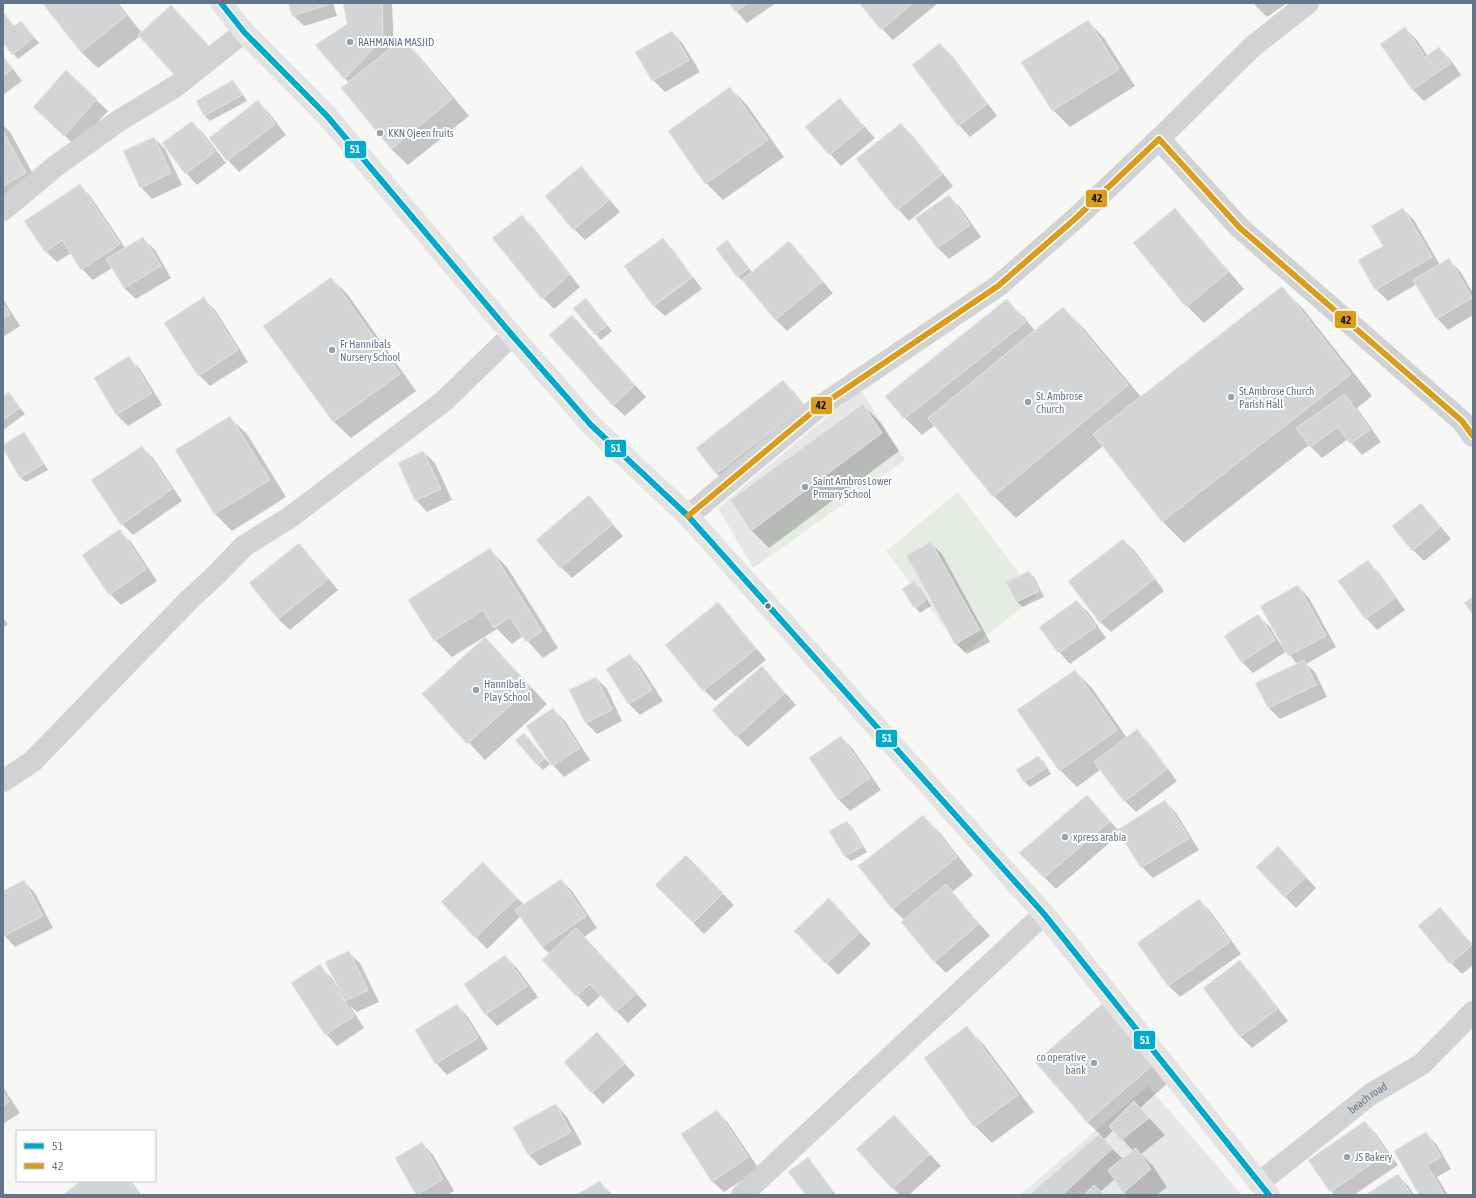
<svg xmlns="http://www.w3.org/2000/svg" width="1476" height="1198" font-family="'Asap Condensed',sans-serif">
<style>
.built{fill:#e6e7e7}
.green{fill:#e6ebe4}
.shadow{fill:#0003;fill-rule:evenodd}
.building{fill:#d3d4d5;stroke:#e6e6e6}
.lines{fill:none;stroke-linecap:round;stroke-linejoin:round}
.minor{stroke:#d1d2d3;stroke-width:22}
.primary{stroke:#e3e3e4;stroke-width:22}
.bus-1-casing{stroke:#fff;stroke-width:9}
.bus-2-casing{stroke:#fff;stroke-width:9}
.bus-1{stroke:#00a9ce;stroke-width:6}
.bus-2{stroke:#da9c1b;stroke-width:6}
.poi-dot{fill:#98a2af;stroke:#fff;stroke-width:1.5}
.bus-dot{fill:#657589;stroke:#fff;stroke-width:1.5}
.labels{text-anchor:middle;stroke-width:4;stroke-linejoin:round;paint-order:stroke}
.poi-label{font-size:11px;fill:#657589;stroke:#fff;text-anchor:start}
.street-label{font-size:11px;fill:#657589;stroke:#fff}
.line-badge{stroke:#fff;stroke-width:1.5}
.badge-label{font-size:11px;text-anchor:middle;font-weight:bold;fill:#fff}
.pale-badge-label{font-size:11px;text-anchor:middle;font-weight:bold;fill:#111}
</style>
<rect width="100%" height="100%" fill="#f7f7f6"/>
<!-- built -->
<g class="built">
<polygon points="860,389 905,460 753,568 718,508"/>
<polygon points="1148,1086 1242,1195 1020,1195"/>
</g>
<!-- green -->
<g class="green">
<polygon points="884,448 895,466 769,557 756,541"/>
<polygon points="958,492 1036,596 964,653 886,551"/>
</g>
<!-- shadow -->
<g class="shadow">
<polygon points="43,3 118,3 142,33 221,60 190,89 140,36 98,68 81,52"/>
<polygon points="289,3 333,3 337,16 304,26 293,15"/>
<polygon points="344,3 392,3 394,46 403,39 419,56 469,116 408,165 391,149 342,88 349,83 316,45 348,25"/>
<polygon points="730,3 776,3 747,23 736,11"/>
<polygon points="860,3 937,3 937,4 893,40 882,29"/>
<polygon points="1253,3 1287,3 1267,17"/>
<polygon points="3,13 15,27 21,22 39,43 18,59 3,42"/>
<polygon points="1088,21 1104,38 1135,86 1070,127 1053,110"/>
<polygon points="1405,28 1416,39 1428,56 1439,48 1450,59 1461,75 1424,101 1412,89"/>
<polygon points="672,32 683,44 700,72 665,92 653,80"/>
<polygon points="940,44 952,56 997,116 970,137 959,125"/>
<polygon points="3,56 22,81 3,95"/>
<polygon points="66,72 108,111 76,146 45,118"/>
<polygon points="233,81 238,87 247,101 210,121 205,116 197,102"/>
<polygon points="730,88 747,105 784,157 723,200 706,183"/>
<polygon points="840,99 875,138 841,166 806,127"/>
<polygon points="258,101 269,113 286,135 239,172 228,160"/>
<polygon points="192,122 203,133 226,163 197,185 186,173"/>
<polygon points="900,124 912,135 953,186 909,221 898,209"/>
<polygon points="3,125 10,132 42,190 3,212"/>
<polygon points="154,138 165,149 182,185 152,199 141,187"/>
<polygon points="581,167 592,179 620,212 585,240 574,229"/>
<polygon points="80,185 91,197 126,249 143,239 155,250 171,278 136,299 124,288 112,268 93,280 82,269 71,253 57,262 45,251"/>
<polygon points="948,196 960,207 981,237 949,259 938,248 917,219"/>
<polygon points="1403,209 1414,220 1440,265 1449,260 1460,271 1473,293 1473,315 1448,330 1437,318 1417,284 1388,301 1376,289 1360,260 1384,246"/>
<polygon points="1175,210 1191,227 1244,289 1204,323 1187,306 1134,243"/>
<polygon points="521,216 533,227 580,287 554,309 543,298"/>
<polygon points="663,239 674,251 692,276 654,304 654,306 626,267"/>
<polygon points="727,241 753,273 789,243 833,293 787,331 776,320 744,282 738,277 717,249"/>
<polygon points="693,277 702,289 665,316 654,306"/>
<polygon points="331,278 348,295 416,391 351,438 334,422 265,326"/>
<polygon points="1282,288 1304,310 1372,396 1357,408 1381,442 1362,455 1348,439 1322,458 1309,445 1184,543 1162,521 1103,446 1016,518 994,496 935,425 922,435 905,418 1007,301 1024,317 1035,331 1063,308 1085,330 1142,398"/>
<polygon points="3,299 20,326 3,337"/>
<polygon points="204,299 215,310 248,362 210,386 199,375"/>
<polygon points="591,305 612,331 601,340 574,308"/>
<polygon points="583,328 646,397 625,416 613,405"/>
<polygon points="129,358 140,369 162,405 128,426 117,415 95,378"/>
<polygon points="783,381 794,392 813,417 728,485 717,474 698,448"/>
<polygon points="9,393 25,414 3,430 3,398"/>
<polygon points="863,405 880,422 899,451 769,548 752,531 731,500"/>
<polygon points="230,418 247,434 286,497 232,531 215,514 176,450"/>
<polygon points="24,434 29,439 48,470 26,482 20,477 3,447"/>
<polygon points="142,447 153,458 182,501 133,535 122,524"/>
<polygon points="423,452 435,463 452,500 427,512 416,500"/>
<polygon points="589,497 623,536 572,578 561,567"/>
<polygon points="1421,505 1432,516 1451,539 1424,561 1413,550"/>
<polygon points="119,531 131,542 157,581 121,605 110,594"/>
<polygon points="1123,540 1135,551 1164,591 1111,632 1099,621"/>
<polygon points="931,543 942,554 990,642 967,654 955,643"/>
<polygon points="299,544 310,556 338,590 290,630 278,619"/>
<polygon points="490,550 507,567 558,648 543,658 523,636 512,644 497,629 452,657 435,640"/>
<polygon points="1367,562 1379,573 1405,610 1377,630 1366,618"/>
<polygon points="1029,572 1034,577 1044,597 1023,607 1017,602 1007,582"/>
<polygon points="914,582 920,588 931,606 920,613 915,607"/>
<polygon points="1298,586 1309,598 1336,647 1306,664 1315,672 1327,697 1280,719 1269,708 1257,684 1297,664 1287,651 1253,673 1241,661 1258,616 1270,627 1281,645 1282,644"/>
<polygon points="1076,601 1088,612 1106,638 1070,664 1059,652"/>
<polygon points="718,603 729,615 766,660 715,701 704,690 667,645"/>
<polygon points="3,618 8,624 3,628"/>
<polygon points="485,638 547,704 485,760 424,694"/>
<polygon points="630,655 641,667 663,701 640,715 629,704 607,670"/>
<polygon points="1075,671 1092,688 1127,738 1137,731 1148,742 1177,781 1136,812 1125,801 1101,769 1077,787 1060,770"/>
<polygon points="596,678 607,689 622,721 597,734 586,723"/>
<polygon points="773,679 796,705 748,747 737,736"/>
<polygon points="553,709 565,721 590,760 564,777 553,765 527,726"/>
<polygon points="841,737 852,748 881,790 850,811 839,800 810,758"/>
<polygon points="529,740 550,764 543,770 537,764"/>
<polygon points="1038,757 1044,762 1051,774 1030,787 1025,782 1018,770"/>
<polygon points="1165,801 1176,813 1199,850 1153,878 1142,867 1121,833 1056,889 1044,877 1098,808 1118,830"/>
<polygon points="923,816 940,833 973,875 952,892 990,936 946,973 934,961 904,920 893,909 859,866"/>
<polygon points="847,822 852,827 867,852 851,861 845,856 831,831"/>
<polygon points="686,857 734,905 704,934 656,885"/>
<polygon points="1289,859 1316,888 1296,908 1284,896"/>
<polygon points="483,863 524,905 561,880 572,891 597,928 584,937 647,1005 628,1023 601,995 588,1007 544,960 550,954 542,947 521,916 487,949 442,902"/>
<polygon points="24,881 35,893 53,928 15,947 3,934 3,892"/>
<polygon points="1199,900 1210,911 1241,954 1180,997 1169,986 1139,943"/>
<polygon points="1440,908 1473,945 1473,965 1462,974 1451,963"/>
<polygon points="840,911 871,944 838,975 796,931"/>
<polygon points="348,952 360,963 379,1002 357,1012 350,1006 364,1028 337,1046 326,1034 292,983 319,965 331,977 337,987"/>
<polygon points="505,956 517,968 538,997 497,1026 486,1014"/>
<polygon points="1240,962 1251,973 1288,1021 1252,1048 1240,1036"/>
<polygon points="457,1005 468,1017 488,1049 447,1075 436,1063 416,1031"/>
<path d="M1102,1005L1170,1081L1140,1108L1165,1135L1141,1154L1153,1166L1167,1187L1157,1195H1126L1115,1179L1100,1192L1103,1195H1031L1100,1134L1087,1122L1036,1062ZM1114,1130L1133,1151L1123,1159L1103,1140Z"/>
<polygon points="967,1028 984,1045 1034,1112 992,1143 975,1126"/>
<polygon points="608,1045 635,1075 603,1104 565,1063"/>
<polygon points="3,1087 20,1113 3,1124"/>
<polygon points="556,1105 567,1117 582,1144 540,1166 529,1155"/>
<polygon points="717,1111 728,1123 759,1169 724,1192 712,1181"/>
<polygon points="894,1116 941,1166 909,1195 900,1195 893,1188"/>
<polygon points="1365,1122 1376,1134 1398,1165 1354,1195 1334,1195 1309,1160"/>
<polygon points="1426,1133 1437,1145 1451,1169 1437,1177 1448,1195 1421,1195"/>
<polygon points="422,1143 433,1155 454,1191 447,1195 417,1194"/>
<polygon points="813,1164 836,1195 807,1195"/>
<polygon points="1398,1175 1409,1187 1414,1195 1367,1195"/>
<polygon points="83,1181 131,1181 141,1195 68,1195"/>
<polygon points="600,1182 612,1195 578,1195"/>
</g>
<!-- building -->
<g class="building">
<polygon points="42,3 116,3 126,16 81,52"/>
<polygon points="288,3 326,3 327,5 292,16"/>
<polygon points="343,3 382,3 383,39 344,79 315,45 347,24"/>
<polygon points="729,3 748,3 735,12"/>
<polygon points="859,3 913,3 881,30"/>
<polygon points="171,5 211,48 178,79 138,35"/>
<polygon points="3,12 14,26 21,21 34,37 12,55 3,43"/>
<polygon points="1088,20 1119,69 1052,111 1021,62"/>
<polygon points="1405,27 1425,57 1439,47 1451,63 1412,90 1380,44"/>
<polygon points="672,31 689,60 652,81 635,52"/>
<polygon points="403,38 452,99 391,149 341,88"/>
<polygon points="940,43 987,104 958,126 912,65"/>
<polygon points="3,58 12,69 3,76"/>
<polygon points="66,70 97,99 64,136 33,107"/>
<polygon points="233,80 242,95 204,116 196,101"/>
<polygon points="730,87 768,140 705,184 668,131"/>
<polygon points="840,98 864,127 829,155 805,127"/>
<polygon points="258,100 275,124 227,161 209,138"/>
<polygon points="192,121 215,152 185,174 162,143"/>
<polygon points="901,123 942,174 897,210 856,159"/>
<polygon points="3,131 26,173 3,186"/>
<polygon points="154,137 171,173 140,188 123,151"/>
<polygon points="581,166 609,200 573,230 545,196"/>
<polygon points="80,184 120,244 81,270 62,240 45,252 24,221"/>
<polygon points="949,195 970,225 937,248 915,218"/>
<polygon points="1175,208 1228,272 1186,307 1133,243"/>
<polygon points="1403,208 1432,257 1375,290 1358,260 1383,246 1371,226"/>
<polygon points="522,215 569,275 542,299 492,238"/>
<polygon points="143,237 161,266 124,288 106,259"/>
<polygon points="663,238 692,277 653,306 624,266"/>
<polygon points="727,240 749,268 737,277 716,249"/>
<polygon points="789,241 823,281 775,320 742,280"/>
<polygon points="1449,258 1472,298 1436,319 1413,280"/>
<polygon points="331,277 400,374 333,422 263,326"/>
<polygon points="1282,286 1351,374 1162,522 1093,434"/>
<polygon points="204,297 238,350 198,376 164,323"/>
<polygon points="586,298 607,325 595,335 573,308"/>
<polygon points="1007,299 1026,322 904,419 885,396"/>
<polygon points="3,304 10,314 3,319"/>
<polygon points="1063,307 1128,385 993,497 928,418"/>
<polygon points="572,315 635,385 613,406 549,335"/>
<polygon points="129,356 152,393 116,415 94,378"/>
<polygon points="783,380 803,406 716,474 696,448"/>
<polygon points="9,392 20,408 3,420 3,396"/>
<polygon points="1345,394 1370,430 1350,444 1338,427 1310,447 1296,428"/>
<polygon points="863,404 882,433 751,531 730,500"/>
<polygon points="230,416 270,480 214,514 175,450"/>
<polygon points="24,432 43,464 20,478 3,449 3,445"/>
<polygon points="142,446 172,489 121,525 91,480"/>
<polygon points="423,451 441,489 415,501 398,463"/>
<polygon points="589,495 613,524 560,568 536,540"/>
<polygon points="1421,503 1440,527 1412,551 1392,526"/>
<polygon points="120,529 146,569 109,595 82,555"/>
<polygon points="1123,539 1154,579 1099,622 1068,581"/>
<polygon points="931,542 980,630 955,644 906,555"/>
<polygon points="299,543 328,579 278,619 249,583"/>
<polygon points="490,548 542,631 526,642 510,617 494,628 483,610 434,641 408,600"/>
<polygon points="1368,560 1395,598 1365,619 1338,581"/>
<polygon points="1029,571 1039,591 1016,602 1006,582"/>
<polygon points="914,581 926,600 914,608 902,589"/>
<polygon points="1298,585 1326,636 1288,656 1260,606"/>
<polygon points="1473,597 1473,615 1464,603"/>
<polygon points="1077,600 1096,627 1058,653 1039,627"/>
<polygon points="718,602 756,649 703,691 665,645"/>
<polygon points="1258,614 1275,640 1241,662 1224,636"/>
<polygon points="485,637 531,687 467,744 422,694"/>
<polygon points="630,654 652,690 628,704 606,669"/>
<polygon points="1304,660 1316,685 1268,708 1255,683"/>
<polygon points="762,666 785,693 736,737 712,710"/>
<polygon points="1075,670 1117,730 1059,771 1017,710"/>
<polygon points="596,677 612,710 585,723 569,690"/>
<polygon points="553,708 580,748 552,766 526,726"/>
<polygon points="1137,729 1167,769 1124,802 1094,762"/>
<polygon points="524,733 545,758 537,765 515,740"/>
<polygon points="841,736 870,778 838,800 809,758"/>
<polygon points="1038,756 1046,768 1024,782 1016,770"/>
<polygon points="1087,795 1110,821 1044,878 1019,853"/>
<polygon points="1165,800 1189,838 1141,868 1117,830"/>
<polygon points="923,815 957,857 892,909 858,866"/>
<polygon points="847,821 862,847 844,856 829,831"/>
<polygon points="1278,846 1306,877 1284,897 1256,867"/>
<polygon points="686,855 723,893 693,923 655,885"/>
<polygon points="483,862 517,898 475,938 441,902"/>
<polygon points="561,879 586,916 542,947 515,910"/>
<polygon points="24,880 43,916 3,936 3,891"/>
<polygon points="946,884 979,924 934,962 901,922"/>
<polygon points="829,898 860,932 826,964 794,931"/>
<polygon points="1199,899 1230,942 1168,986 1137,943"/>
<polygon points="1440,907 1472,945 1450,964 1418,926"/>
<polygon points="576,928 637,993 616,1012 590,984 576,996 542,960"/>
<polygon points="349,951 368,990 345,1001 325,962"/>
<polygon points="505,955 527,986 485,1015 464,984"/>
<polygon points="1240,960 1277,1009 1240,1037 1203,988"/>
<polygon points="320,964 354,1016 325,1035 291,983"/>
<polygon points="457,1004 478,1038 435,1064 415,1030"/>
<polygon points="1102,1004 1154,1064 1087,1122 1035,1062"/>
<polygon points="967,1026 1018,1095 974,1127 924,1058"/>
<polygon points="597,1032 625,1063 591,1093 564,1062"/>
<polygon points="3,1091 9,1102 3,1106"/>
<polygon points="1134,1101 1149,1118 1121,1140 1109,1126"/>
<polygon points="556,1104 571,1132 528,1155 513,1127"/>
<polygon points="717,1110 748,1157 712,1182 681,1134"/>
<polygon points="894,1115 930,1154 892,1189 856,1149"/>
<polygon points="1365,1121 1387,1153 1330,1192 1308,1160"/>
<polygon points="1426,1132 1441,1157 1427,1165 1444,1195 1419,1195 1394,1151"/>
<polygon points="1099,1134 1113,1148 1062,1195 1029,1195"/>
<polygon points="422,1142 443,1179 416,1195 395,1158"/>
<polygon points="1136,1148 1151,1169 1123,1193 1108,1170"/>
<polygon points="808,1157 833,1191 828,1195 806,1195 788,1172"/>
<polygon points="1398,1174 1411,1195 1365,1195"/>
<polygon points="81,1181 129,1181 139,1195 66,1195 65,1193"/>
<polygon points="600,1181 609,1195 576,1195"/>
<polygon points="1094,1185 1105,1195 1084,1195"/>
</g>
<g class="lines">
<!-- minor -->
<g class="minor">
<polyline points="1159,139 1252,47 1308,3"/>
<polyline points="3,210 57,165 120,120 176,86 244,32"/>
<polyline points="688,516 816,409 998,286 1076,218 1159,139 1240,228 1462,421 1473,436"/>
<polyline points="3,781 33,761 189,600 217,574 244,546 289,518 444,401 512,335"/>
<path id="s1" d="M1259,1183L1371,1094L1422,1064L1473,1012"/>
<polyline points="742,1195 1044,914"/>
</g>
<!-- primary -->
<polyline class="primary" points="221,3 244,32 327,116 512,335 591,425 688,516 1044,914 1269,1195"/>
<!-- bus-1 casing -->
<g class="bus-1-casing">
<polyline id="bus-1" points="221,3 244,32 327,116 512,335 591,425 688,516 1044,914 1269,1195"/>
</g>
<!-- bus-2 casing -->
<g class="bus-2-casing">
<polyline id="bus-2" points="688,516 816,409 998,286 1076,218 1159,139 1240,228 1462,421 1473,436"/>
</g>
<!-- bus-1 -->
<use href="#bus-1" class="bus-1"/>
<!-- bus-2 -->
<use href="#bus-2" class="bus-2"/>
</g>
<!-- markers -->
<g class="poi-dot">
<circle cx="350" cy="42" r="4"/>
<circle cx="380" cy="133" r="4"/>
<circle cx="332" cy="350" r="4"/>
<circle cx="1231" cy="397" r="4"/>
<circle cx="1028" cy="402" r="4"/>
<circle cx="805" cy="487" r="4"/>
<circle cx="476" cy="690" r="4"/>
<circle cx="1065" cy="837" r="4"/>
<circle cx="1094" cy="1063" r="4"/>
<circle cx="1347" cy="1157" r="4"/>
</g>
<circle class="bus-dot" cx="768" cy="606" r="3.5"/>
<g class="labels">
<!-- poi labels -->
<g class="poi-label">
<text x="358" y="46">RAHMANIA MASJID</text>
<text x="388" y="137">KKN Ojeen fruits</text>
<text x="340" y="348">Fr Hannibals<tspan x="340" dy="13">Nursery School</tspan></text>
<text x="1239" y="395">St.Ambrose Church<tspan x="1239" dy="13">Parish Hall</tspan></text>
<text x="1036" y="400">St. Ambrose<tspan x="1036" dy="13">Church</tspan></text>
<text x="813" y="485">Saint Ambros Lower<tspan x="813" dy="13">Prmary School</tspan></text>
<text x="484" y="688">Hannibals<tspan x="484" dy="13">Play School</tspan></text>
<text x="1073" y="841">xpress arabia</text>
<text x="1086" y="1061" text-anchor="end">co operative<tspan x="1086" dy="13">bank</tspan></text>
<text x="1355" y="1161">JS Bakery</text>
</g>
<!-- street labels -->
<g class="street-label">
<text dy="4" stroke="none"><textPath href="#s1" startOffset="138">beach road</textPath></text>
</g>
</g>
<g class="line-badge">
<rect x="344" y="140" width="23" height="19" rx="4" fill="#00a9ce"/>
<rect x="1085" y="189" width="23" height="19" rx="4" fill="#da9c1b"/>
<rect x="1334" y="310" width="23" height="19" rx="4" fill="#da9c1b"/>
<rect x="810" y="396" width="23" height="19" rx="4" fill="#da9c1b"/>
<rect x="604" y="439" width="23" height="19" rx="4" fill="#00a9ce"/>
<rect x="875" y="729" width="23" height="19" rx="4" fill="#00a9ce"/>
<rect x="1133" y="1030" width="23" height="20" rx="4" fill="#00a9ce"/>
</g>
<g class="badge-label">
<text x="355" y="153">51</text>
<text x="616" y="452">51</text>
<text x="887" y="742">51</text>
<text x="1145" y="1044">51</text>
</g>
<g class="pale-badge-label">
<text x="1097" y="202">42</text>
<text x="1346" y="324">42</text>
<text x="821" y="409">42</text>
</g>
<!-- border -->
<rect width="1476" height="1198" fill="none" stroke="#657589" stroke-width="8"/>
<!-- legend -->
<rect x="16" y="1130" width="140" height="52" fill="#ffffff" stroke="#c1c8d0"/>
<rect x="24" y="1143" width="20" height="6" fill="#00a9ce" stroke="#c1c8d0"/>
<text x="52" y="1150" font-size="12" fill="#657589">51</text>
<rect x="24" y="1163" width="20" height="6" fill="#da9c1b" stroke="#c1c8d0"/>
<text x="52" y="1170" font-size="12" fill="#657589">42</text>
</svg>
